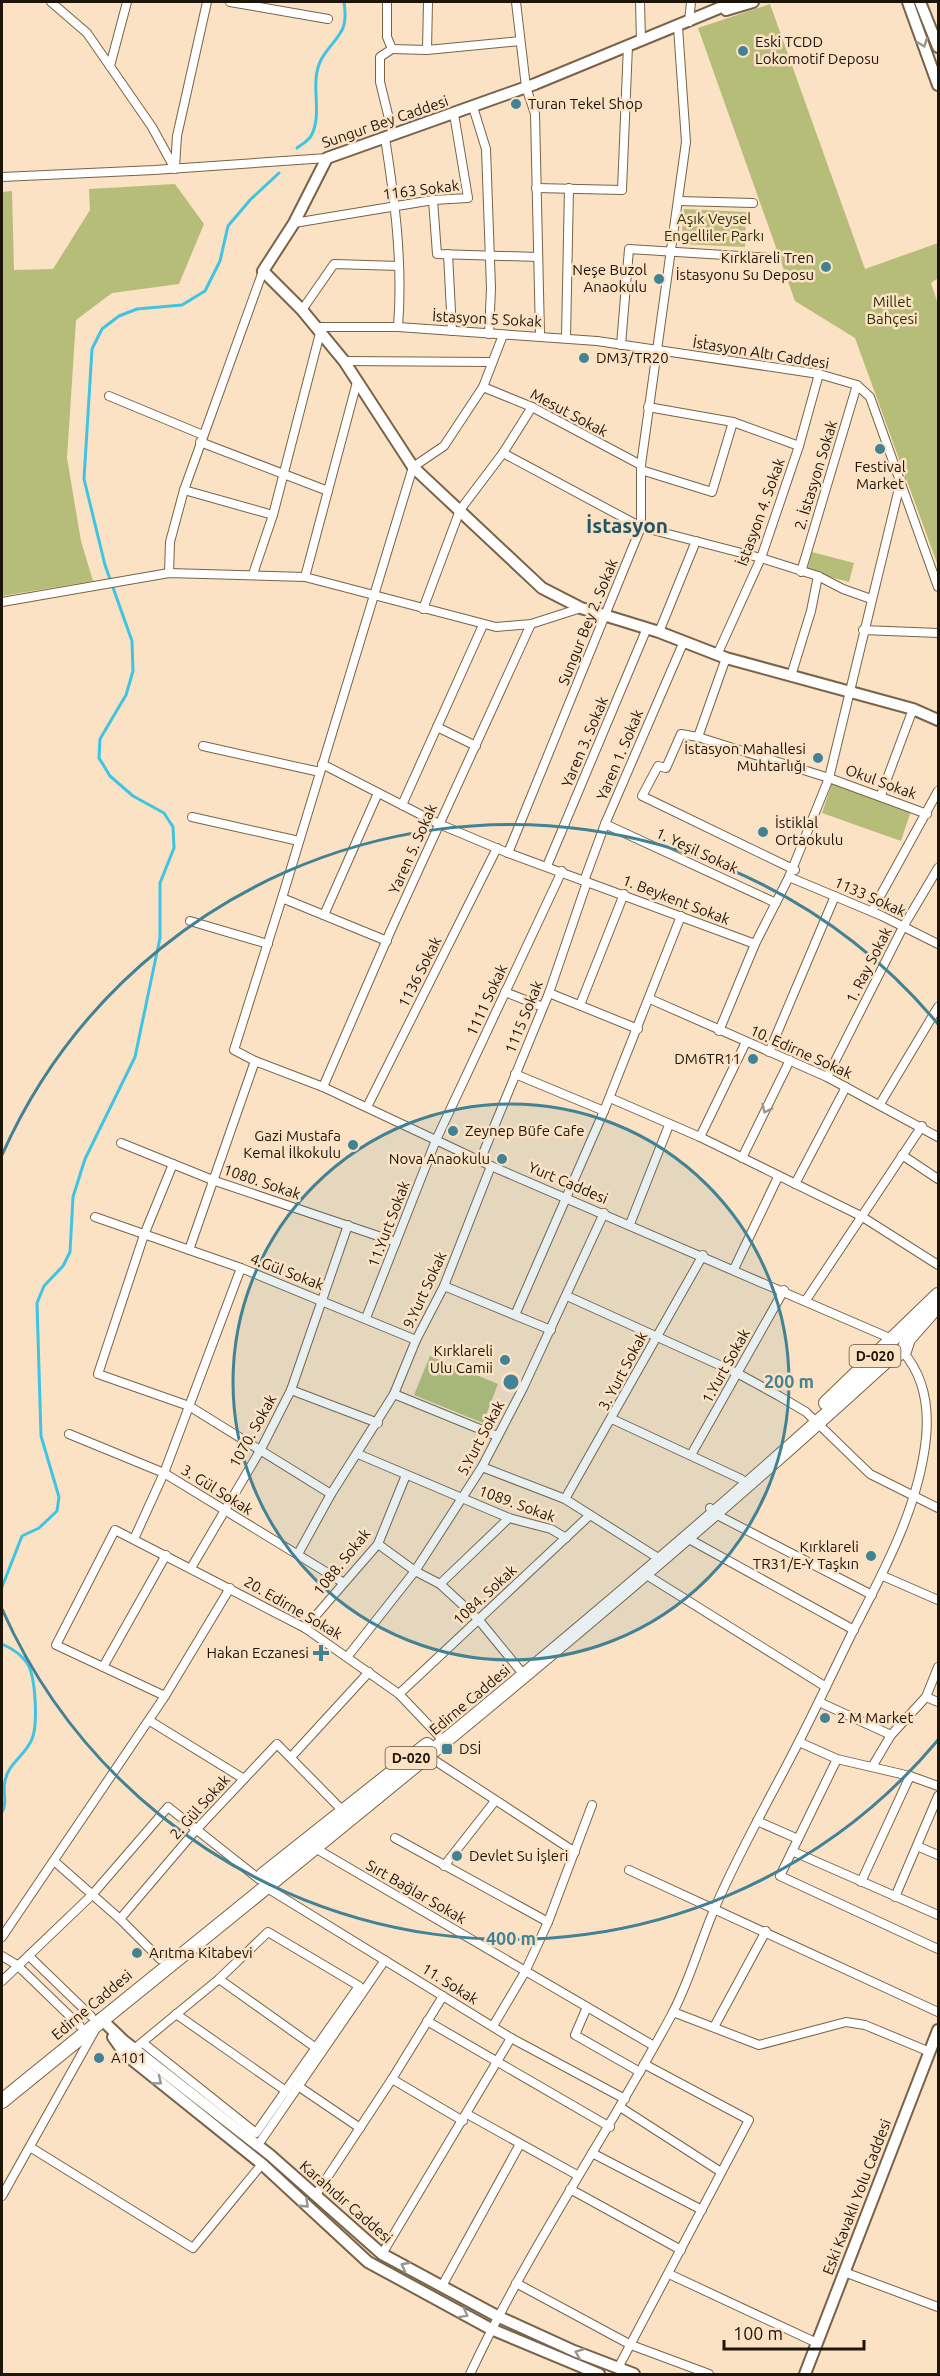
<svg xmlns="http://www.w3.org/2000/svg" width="940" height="2376" font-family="Ubuntu,sans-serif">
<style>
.green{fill:#b6bd78}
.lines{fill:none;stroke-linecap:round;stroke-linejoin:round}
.stream{stroke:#3fc4e3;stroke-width:3}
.street-casing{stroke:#796348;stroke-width:10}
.secondary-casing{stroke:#796348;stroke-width:14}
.highway-casing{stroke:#796348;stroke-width:16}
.street{stroke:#fff;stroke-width:8}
.secondary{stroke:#fff;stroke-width:10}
.highway{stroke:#fff;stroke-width:14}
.oneway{stroke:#999691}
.ring{fill:none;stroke:#428295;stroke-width:3}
.poi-dot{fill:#428295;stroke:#fce2c4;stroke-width:2}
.labels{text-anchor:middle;stroke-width:5;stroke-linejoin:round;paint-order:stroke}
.shield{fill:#fce2c4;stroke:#605242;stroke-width:1.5}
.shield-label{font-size:14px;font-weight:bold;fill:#1d150a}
.poi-label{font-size:15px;fill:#1d150a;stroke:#fce2c4;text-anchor:start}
.street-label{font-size:15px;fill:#1d150a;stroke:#fce2c4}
.park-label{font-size:15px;fill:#2f3208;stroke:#fce2c4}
.district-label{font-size:21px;font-weight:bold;fill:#225665;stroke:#fce2c4}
.centre{fill:#428295;stroke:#fce2c4;stroke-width:3}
.ring-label{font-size:18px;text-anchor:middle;font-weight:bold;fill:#428295;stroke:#fce2c4;stroke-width:5;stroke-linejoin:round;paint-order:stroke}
</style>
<rect width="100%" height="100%" fill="#fce2c4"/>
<!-- green -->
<g class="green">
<polygon points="770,4 865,269 938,243 938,278 931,283 938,304 938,566 855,338 795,301 698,28"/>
<polygon points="175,184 204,224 179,284 112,293 76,320 67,458 81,541 93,581 2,596 2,192 12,191 14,270 53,269 90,210 89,189"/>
<polygon points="684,209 746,212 745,247 681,244"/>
<polygon points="812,552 854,563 849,582 807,571"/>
<polygon points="832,783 911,811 901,841 822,813"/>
<polygon points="430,1356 498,1384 483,1423 414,1395"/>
</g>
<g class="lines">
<!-- stream -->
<g class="stream">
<path d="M297,148C301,145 308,141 311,136C324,113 308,82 322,58C337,34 349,34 344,2"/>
<polyline points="2,1587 22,1536 39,1528 57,1511 59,1497 41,1436 37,1303 44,1286 63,1266 70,1252 73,1197 85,1159 135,1057 160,938 160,883 174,848 173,827 164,813 133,796 110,776 99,758 100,739 126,695 133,671 132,641 105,565 84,479 92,349 102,329 119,316 137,309 182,305 205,291 220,261 228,226 250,200 279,173"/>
<path d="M2,1644C11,1648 21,1654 27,1663C36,1676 38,1725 32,1739C26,1755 8,1763 5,1781C2,1791 8,1803 2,1812"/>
</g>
<!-- street casing -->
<g class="street-casing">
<g id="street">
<polyline points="51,2 87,33 152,127 175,169"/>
<polyline points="230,2 328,19"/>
<polyline points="387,2 387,37 392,49 380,57 380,82 393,135"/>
<polyline points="516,2 526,87 535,114 540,335"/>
<polyline points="640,2 641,41"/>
<polyline points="689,22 691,2"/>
<polyline points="392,49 427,50 520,41"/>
<polyline points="427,50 428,2"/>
<polyline points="110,66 127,2"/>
<polyline points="473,107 486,149 491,288 489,334"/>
<path d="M385,138C395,201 403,264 398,327"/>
<polyline points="175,167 177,136 207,2"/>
<polyline points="2,177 154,170 327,158"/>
<polyline points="536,188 622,190 628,45"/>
<polyline points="433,200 437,254 538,257"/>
<polyline points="679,201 753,203"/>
<polyline points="294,223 433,200 468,198 454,114"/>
<polyline points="448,254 452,331"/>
<polyline points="302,310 334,264 399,266"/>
<polyline points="316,327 398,327 597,341 819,374 857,385 870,397 938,587"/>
<polyline points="566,338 569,188"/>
<polyline points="621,345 629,249 771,258"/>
<polyline points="344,361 492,362"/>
<polyline points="483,387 532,407 641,465"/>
<polyline points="109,396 203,435"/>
<polyline points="648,407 733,422 799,446"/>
<polyline points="200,442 328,491"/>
<polyline points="503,453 641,527 761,558 818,576 843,589 871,599"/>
<polyline points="641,470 712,492 733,422"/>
<polyline points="184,490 273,515"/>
<polyline points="801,572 857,385"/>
<polyline points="169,573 170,542 184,490 263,271"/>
<polyline points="253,574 273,515 320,333"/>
<polyline points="305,577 357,382"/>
<polyline points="2,602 169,573 305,577 496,627 531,624 581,608"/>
<polyline points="423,609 460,510 503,453 532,407"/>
<polyline points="863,630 938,633"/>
<polyline points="659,632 696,541"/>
<polyline points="717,655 761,558 799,446 819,374"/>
<polyline points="726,658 698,737 829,778 927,814"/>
<polyline points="791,676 811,611 818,576"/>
<polyline points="437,727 476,746"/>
<polyline points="698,737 681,734 666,768 658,766 642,796 795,870"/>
<polyline points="203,746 320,772"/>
<polyline points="322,764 439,824 508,853 755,944"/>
<polyline points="881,795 913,709"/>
<polyline points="402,805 483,625"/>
<polyline points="192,817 299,841"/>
<polyline points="605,824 776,903"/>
<polyline points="508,853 641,527 641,465 686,142 678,27"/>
<polyline points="547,866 647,628"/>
<polyline points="789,877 882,916 938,944"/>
<polyline points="584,881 605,824 684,641"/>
<polyline points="282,898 413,467 444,446 483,387 503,335"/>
<polyline points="872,911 938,791"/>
<polyline points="324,915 378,793"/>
<polyline points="190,921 268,944"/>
<polyline points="387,941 282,898 234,1050 255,1061 323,1087 491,1166 892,1339"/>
<polyline points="505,992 543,1007"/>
<polyline points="549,993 638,1029"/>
<polyline points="650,999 827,1077 938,1137"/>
<polyline points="580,1005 624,894"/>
<polyline points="719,1031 755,944 789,877 829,778 901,480"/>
<polyline points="769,1052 835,896"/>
<polyline points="515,1074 604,1111"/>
<polyline points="827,1077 903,927 938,868"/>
<polyline points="323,1087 391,930 531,624"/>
<polyline points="610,1098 700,1137 861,1216 938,1265"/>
<polyline points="880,1104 938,1007"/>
<polyline points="367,1107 497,848"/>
<polyline points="700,1137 746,1042"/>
<polyline points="121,1143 215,1181 396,1242"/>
<polyline points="902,1155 938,1179"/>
<polyline points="742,1158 790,1060"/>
<polyline points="480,1161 549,993 587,882"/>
<polyline points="173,1164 144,1235 98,1374 189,1406 331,1494"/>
<polyline points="795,1184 846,1087"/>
<polyline points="95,1217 241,1268 416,1340"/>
<polyline points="630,1224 669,1125"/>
<polyline points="189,1250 255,1061"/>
<polyline points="734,1269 778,1177"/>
<polyline points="444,1286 551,1330"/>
<polyline points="567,1296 737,1373 779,1396 806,1412 870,1474 938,1508"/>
<polyline points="806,1300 922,1126"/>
<polyline points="515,1315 604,1111 681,916"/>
<polyline points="366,1318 436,1140 562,871"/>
<polyline points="291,1390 378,1423"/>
<polyline points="394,1394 497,1436"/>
<polyline points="612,1419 741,1479"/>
<polyline points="69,1434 164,1473 344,1583"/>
<polyline points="358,1454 509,1518 551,1529 566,1538"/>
<polyline points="691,1455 784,1290"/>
<polyline points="482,1467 565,1499 655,1556"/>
<polyline points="565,1499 703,1255"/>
<polyline points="710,1508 721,1517 872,1595"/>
<polyline points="687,1538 854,1630"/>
<polyline points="134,1539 164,1473 241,1268"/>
<polyline points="378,1544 415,1571 440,1584 478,1619 519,1669"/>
<polyline points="298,1554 331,1494 394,1394 416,1340 444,1286 491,1166"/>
<polyline points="191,1568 261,1449 291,1390 348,1225"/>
<polyline points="645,1574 826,1687"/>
<polyline points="883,1576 938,1600"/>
<polyline points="440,1584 509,1518"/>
<polyline points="305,1628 378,1544 406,1475"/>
<polyline points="348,1656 415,1571 482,1467 523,1388 604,1213"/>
<polyline points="103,1667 166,1555"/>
<polyline points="938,1667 926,1697 938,1702"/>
<polyline points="399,1694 590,1515"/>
<polyline points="165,1696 230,1588"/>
<polyline points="819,1702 891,1735 872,1767"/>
<polyline points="150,1721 244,1779"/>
<polyline points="891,1735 926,1697"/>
<polyline points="799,1742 837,1759 910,1776 938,1786"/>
<polyline points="292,1756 369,1672"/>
<polyline points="837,1759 780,1876 938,1949"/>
<polyline points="434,1760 575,1852"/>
<polyline points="757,1821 798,1839"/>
<polyline points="395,1838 548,1922"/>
<polyline points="917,1846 938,1855"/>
<polyline points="320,1851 654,2046"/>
<polyline points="792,1851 938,1915"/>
<polyline points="54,1861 120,1919"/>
<polyline points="444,1866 495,1801"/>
<polyline points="629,1870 938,2012"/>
<polyline points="861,1882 910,1776"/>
<polyline points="264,1886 511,2038 625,2099"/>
<polyline points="895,1897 938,1796"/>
<polyline points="2,1937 165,1696 56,1645 115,1530 305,1628 399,1694 439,1736"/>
<polyline points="2,1956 17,1965 80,2026"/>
<polyline points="29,1956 91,2016"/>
<polyline points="160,1959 120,1919 195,1831 277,1744 343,1811"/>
<polyline points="219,1979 316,2048"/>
<polyline points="2,1981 92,1895 168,1807 259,1879"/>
<polyline points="443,1996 392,2079 463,2121"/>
<polyline points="587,2007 575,2035 640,2072"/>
<polyline points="673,2012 759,2045 846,2022 865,2025 930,2052"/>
<polyline points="176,2014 286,2091"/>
<polyline points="427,2021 610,2127"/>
<polyline points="493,2026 525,1972 548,1922 592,1805"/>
<polyline points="714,2027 766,1931"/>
<polyline points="134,2049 219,1979 268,1932 359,1986 256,2133 143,2043"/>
<polyline points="298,2086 360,2128"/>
<polyline points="620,2107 721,2172"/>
<polyline points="467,2114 577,2175"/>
<polyline points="258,2145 385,1960"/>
<polyline points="30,2147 193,2248 262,2164"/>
<polyline points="592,2153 702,2210"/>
<polyline points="570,2189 681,2250"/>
<polyline points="2,2196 95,2030"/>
<polyline points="315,2196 392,2079"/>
<polyline points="382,2254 511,2038"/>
<polyline points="844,2272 938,2307"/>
<polyline points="669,2274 817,2343"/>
<polyline points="516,2283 631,2345 709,2374"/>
<polyline points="442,2286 520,2144"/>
<polyline points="618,2368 749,2120 644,2064"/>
<path d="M470,2374C528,2250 606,2137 671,2016C689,1983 699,1945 714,1910C736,1858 765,1807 791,1757C813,1715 833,1672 854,1629C885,1569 919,1506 926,1438C929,1407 924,1376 903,1352"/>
</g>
</g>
<!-- secondary casing -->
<g class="secondary-casing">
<g id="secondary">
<polyline points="734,2 535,84 327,158 294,223 263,271 302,310 344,361 413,467 542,588 581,608 659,632 726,658 913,709 938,720"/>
<polyline points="908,2 938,85"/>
<polyline points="920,2 938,47"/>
<polyline points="726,10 753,2"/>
<polyline points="101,2019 124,2041 270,2155 382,2254 497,2316 574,2351 634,2374"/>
<polyline points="113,2037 125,2054 262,2164 368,2262 491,2329 599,2374"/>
<polyline points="805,2374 938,2030"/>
</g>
</g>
<!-- highway casing -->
<g class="highway-casing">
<g id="highway">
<polyline points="826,1403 938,1295"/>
<polyline points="263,1875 427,1745"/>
<path d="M2,2101C301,1858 604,1619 889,1358L904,1351L908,1339L938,1305"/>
</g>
</g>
<!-- street -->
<use href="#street" class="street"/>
<!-- secondary -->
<use href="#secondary" class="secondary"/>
<!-- highway -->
<use href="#highway" class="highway"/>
</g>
<!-- one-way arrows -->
<defs><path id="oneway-chevron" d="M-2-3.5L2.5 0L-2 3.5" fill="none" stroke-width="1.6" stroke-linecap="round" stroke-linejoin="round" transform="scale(1.5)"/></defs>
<g class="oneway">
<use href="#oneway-chevron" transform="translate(923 43) rotate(70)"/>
<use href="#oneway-chevron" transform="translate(766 1109) rotate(116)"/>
<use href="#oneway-chevron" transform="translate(158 2081) rotate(39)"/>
<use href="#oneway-chevron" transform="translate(305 2204) rotate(43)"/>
<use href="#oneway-chevron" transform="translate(405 2266) rotate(-152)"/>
<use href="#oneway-chevron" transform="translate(464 2314) rotate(29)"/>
<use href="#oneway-chevron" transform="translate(579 2353) rotate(-158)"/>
</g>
<!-- distance rings -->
<circle cx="511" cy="1382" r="278" fill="#428295" fill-opacity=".12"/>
<g class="ring">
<circle cx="511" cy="1382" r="278"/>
<path d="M938 1740A557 557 0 0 1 2 1609M2 1155A557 557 0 0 1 938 1024"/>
</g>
<!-- markers -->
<g class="poi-dot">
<circle cx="743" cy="51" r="6"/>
<circle cx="516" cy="104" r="6"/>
<circle cx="826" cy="267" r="6"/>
<circle cx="659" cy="279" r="6"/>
<circle cx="584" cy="358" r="6"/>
<circle cx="880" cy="449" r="6"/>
<circle cx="818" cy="758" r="6"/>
<circle cx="763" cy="832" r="6"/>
<circle cx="753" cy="1059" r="6"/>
<circle cx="453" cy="1131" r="6"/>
<circle cx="353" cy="1145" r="6"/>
<circle cx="502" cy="1159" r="6"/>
<circle cx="505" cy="1360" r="6"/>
<circle cx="871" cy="1556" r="6"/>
<path d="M318 1644h6v6h6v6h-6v6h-6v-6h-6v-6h6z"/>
<circle cx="825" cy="1718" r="6"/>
<rect x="441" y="1743" width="12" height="12" rx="3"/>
<circle cx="457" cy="1856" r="6"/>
<circle cx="137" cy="1953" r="6"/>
<circle cx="99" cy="2058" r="6"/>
</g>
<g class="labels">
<!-- shield labels -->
<g class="shield">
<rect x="849.5" y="1345" width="51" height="22" rx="4.5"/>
<rect x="385.5" y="1747" width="51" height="22" rx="4.5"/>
</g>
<g class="shield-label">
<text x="875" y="1361">D-020</text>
<text x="411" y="1763">D-020</text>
</g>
<!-- poi labels -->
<g class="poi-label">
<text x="755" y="47">Eski TCDD<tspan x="755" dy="17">Lokomotif Deposu</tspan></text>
<text x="528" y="109">Turan Tekel Shop</text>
<text x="814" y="263" text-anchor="end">Kırklareli Tren<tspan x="814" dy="17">İstasyonu Su Deposu</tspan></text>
<text x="647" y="275" text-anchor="end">Neşe Buzol<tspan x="647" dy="17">Anaokulu</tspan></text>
<text x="596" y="363">DM3/TR20</text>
<text x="880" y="472" text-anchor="middle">Festival<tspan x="880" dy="17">Market</tspan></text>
<text x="806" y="754" text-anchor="end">İstasyon Mahallesi<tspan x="806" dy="17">Muhtarlığı</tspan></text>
<text x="775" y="828">İstiklal<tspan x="775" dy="17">Ortaokulu</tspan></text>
<text x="741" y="1064" text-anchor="end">DM6TR11</text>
<text x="465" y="1136">Zeynep Büfe Cafe</text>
<text x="341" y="1141" text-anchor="end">Gazi Mustafa<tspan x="341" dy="17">Kemal İlkokulu</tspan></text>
<text x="490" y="1164" text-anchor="end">Nova Anaokulu</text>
<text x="493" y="1356" text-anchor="end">Kırklareli<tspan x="493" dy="17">Ulu Camii</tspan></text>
<text x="859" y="1552" text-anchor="end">Kırklareli<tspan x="859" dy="17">TR31/E-Y Taşkın</tspan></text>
<text x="309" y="1658" text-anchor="end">Hakan Eczanesi</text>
<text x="837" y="1723">2 M Market</text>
<text x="459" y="1754">DSİ</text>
<text x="469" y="1861">Devlet Su İşleri</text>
<text x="149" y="1958">Arıtma Kitabevi</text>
<text x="111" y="2063">A101</text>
</g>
<!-- street labels -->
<g class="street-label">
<text transform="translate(385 122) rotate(-19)" y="5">Sungur Bey Caddesi</text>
<text transform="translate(421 190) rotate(-7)" y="5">1163 Sokak</text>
<text transform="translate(487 319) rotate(3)" y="5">İstasyon 5 Sokak</text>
<text transform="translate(761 353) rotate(9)" y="5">İstasyon Altı Caddesi</text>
<text transform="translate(569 413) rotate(28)" y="5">Mesut Sokak</text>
<text transform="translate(816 475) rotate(-73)" y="5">2. İstasyon Sokak</text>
<text transform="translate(761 512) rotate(-70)" y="5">İstasyon 4. Sokak</text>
<text transform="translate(588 622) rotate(-68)" y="5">Sungur Bey 2. Sokak</text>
<text transform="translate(585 742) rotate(-67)" y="5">Yaren 3. Sokak</text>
<text transform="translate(620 755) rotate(-67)" y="5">Yaren 1. Sokak</text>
<text transform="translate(881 782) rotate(20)" y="5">Okul Sokak</text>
<text transform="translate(413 849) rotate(-66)" y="5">Yaren 5. Sokak</text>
<text transform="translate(697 851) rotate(25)" y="5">1. Yeşil Sokak</text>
<text transform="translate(870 897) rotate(24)" y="5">1133 Sokak</text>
<text transform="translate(676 900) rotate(21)" y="5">1. Beykent Sokak</text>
<text transform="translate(869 965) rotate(-63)" y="5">1. Ray Sokak</text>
<text transform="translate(420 972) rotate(-63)" y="5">1136 Sokak</text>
<text transform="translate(487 1000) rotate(-65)" y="5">1111 Sokak</text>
<text transform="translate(524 1017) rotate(-68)" y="5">1115 Sokak</text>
<text transform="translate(801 1052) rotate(24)" y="5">10. Edirne Sokak</text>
<text transform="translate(262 1182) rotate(19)" y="5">1080. Sokak</text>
<text transform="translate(568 1183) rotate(23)" y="5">Yurt Caddesi</text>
<text transform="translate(389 1224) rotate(-69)" y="5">11.Yurt Sokak</text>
<text transform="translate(287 1272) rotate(21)" y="5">4.Gül Sokak</text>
<text transform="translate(425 1290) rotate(-65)" y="5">9.Yurt Sokak</text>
<text transform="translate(726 1366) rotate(-61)" y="5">1.Yurt Sokak</text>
<text transform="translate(623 1371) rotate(-62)" y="5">3. Yurt Sokak</text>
<text transform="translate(253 1431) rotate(-61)" y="5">1070. Sokak</text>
<text transform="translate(481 1438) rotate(-62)" y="5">5.Yurt Sokak</text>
<text transform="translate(217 1490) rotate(32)" y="5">3. Gül Sokak</text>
<text transform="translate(517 1504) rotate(20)" y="5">1089. Sokak</text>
<text transform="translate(342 1562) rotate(-51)" y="5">1088. Sokak</text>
<text transform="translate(485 1595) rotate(-43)" y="5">1084. Sokak</text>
<text transform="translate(293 1608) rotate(30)" y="5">20. Edirne Sokak</text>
<text transform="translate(470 1700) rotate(-40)" y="5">Edirne Caddesi</text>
<text transform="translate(200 1807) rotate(-48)" y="5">2. Gül Sokak</text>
<text transform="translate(416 1892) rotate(30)" y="5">Sırt Bağlar Sokak</text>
<text transform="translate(450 1984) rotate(32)" y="5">11. Sokak</text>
<text transform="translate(92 2005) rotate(-40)" y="5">Edirne Caddesi</text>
<text transform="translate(857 2197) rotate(-69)" y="5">Eski Kavaklı Yolu Caddesi</text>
<text transform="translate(346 2202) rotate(41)" y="5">Karahıdır Caddesi</text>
</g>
<!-- park labels -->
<g class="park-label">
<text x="714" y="224">Aşık Veysel<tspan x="714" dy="17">Engelliler Parkı</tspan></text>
<text x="892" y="307">Millet<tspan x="892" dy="17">Bahçesi</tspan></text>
</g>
<!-- district labels -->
<g class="district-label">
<text x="627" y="533">İstasyon</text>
</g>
</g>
<circle cx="511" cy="1382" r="9" class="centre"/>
<g class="ring-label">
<text x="789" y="1388">200 m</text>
<text x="511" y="1945">400 m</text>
</g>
<!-- border -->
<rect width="940" height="2376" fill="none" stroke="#1d150a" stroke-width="6"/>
<!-- scale -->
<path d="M724 2340v9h140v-9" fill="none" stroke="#1d150a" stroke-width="3"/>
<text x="733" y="2340" font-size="18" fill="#1d150a" stroke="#fce2c4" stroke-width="4.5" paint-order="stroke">100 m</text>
</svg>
